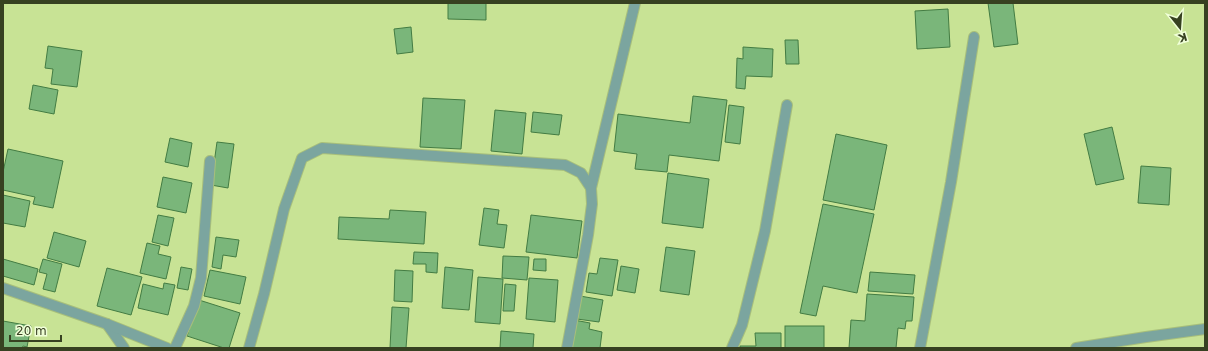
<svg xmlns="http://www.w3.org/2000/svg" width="1208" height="351" font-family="'DejaVu Sans',sans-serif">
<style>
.building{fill:#7ab67a;stroke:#437c43}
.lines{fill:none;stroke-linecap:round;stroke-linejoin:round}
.minor-casing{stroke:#a8bf7b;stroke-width:12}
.tertiary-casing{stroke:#a8bf7b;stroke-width:12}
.minor{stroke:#7ba59f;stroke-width:10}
.tertiary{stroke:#7ba59f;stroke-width:10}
</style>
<rect width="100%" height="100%" fill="#c8e395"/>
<!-- building -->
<g class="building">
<polygon points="448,3 486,3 486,20 448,19"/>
<polygon points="988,3 1013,3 1018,44 994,47"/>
<polygon points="948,9 950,47 917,49 915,11"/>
<polygon points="411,27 413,52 397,54 394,29"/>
<polygon points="785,40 798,40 799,64 786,64"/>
<polygon points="48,46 82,51 77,87 51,84 53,69 45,68"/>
<polygon points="743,47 773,49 772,77 746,76 745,89 736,88 737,58 743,59"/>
<polygon points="33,85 58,90 54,114 29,109"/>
<polygon points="693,96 727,100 719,161 669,155 667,172 635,169 637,154 614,151 618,114 690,123"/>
<polygon points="423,98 465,100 461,149 420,147"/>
<polygon points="729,105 744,107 740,144 725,142"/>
<polygon points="495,110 526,113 522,154 491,151"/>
<polygon points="533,112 562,115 559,135 531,132"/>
<polygon points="1112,127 1124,179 1096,185 1084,134"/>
<polygon points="836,134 887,145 874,210 823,200"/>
<polygon points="170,138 192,143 188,167 165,162"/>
<polygon points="217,142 234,144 228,188 211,185"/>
<polygon points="8,149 63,161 53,208 33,204 35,197 3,190 3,172"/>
<polygon points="1141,166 1171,168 1169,205 1138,203"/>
<polygon points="668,173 709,179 703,228 662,223"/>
<polygon points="163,177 192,183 186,213 157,207"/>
<polygon points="3,195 30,201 25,227 3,223"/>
<polygon points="823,204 874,214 857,293 823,286 816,316 800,313"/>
<polygon points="484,208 499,210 497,224 507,225 504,248 479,245"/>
<polygon points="390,210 426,212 424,244 338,239 339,217 389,219"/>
<polygon points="158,215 174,218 168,246 152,242"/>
<polygon points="531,215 582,221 577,258 526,252"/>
<polygon points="54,232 86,241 79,267 47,258"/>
<polygon points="216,237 239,240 236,257 223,255 221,269 212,267"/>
<polygon points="147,243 160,246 158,254 171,257 166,279 140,273"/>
<polygon points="666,247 695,251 689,295 660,291"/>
<polygon points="414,252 438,253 437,273 426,272 426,264 413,264"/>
<polygon points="503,256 529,257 527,280 502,278"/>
<polygon points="600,258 618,260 612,296 586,292 589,273 597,274"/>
<polygon points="3,259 38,269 34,285 3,276"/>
<polygon points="43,259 62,264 55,292 43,289 47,274 39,272"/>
<polygon points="534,259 546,259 546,271 533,270"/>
<polygon points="621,266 639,269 635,293 617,290"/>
<polygon points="181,267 192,269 188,290 177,288"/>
<polygon points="445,267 473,270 469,310 442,308"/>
<polygon points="107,268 142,277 131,315 97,306"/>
<polygon points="210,270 246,277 240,304 204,296"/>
<polygon points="395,270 413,271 412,302 394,301"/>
<polygon points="870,272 915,275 913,294 868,291"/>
<polygon points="478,277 503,279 500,324 475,322"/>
<polygon points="529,278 558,280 555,322 526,319"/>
<polygon points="164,283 175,285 168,315 138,308 143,284 163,289"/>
<polygon points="505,284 516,285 514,311 503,311"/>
<polygon points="867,294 914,297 912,321 906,321 905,329 898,328 896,348 849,348 851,320 865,321"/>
<polygon points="580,296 603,300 599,322 577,319"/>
<polygon points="199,300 240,313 229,348 224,348 187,336"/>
<polygon points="392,307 409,308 406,348 390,348"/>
<polygon points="574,320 590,323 589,329 602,332 600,348 570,348"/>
<polygon points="3,321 31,326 27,347 23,346 22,348 3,348"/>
<rect x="785" y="326" width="39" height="22"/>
<polygon points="501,331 534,334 533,348 500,348"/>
<polygon points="755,333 781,333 781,348 740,348 740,346 756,346"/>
</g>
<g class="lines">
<!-- minor casing -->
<g class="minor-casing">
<g id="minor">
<polyline points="591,188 635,3"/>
<polyline points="107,324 124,348"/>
<polyline points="175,348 194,306 201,278 210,161"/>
<polyline points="249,348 264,294 284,209 302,158 322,148 565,165 581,173 591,188 592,204 588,235 567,348"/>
<polyline points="732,348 742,325 765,231 787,105"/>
<polyline points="920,348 951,182 974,37"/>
</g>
</g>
<!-- tertiary casing -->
<g class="tertiary-casing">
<g id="tertiary">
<polyline points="3,288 107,324 167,348"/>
<polyline points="1076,348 1146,337 1205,329"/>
</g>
</g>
<!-- minor -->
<use href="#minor" class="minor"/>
<!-- tertiary -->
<use href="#tertiary" class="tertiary"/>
</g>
<!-- border -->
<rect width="1208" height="351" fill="none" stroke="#374121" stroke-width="8"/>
<!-- north arrow -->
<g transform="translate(1180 28) rotate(163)" stroke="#f0ffd8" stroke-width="3" paint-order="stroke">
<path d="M0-3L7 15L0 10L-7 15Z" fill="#374121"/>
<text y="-6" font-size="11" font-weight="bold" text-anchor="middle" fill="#374121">K</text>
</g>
<!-- scale -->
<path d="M10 335v6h51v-6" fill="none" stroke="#374121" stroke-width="2"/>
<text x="16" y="335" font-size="12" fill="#374121" stroke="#f0ffd8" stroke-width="3" paint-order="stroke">20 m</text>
</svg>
